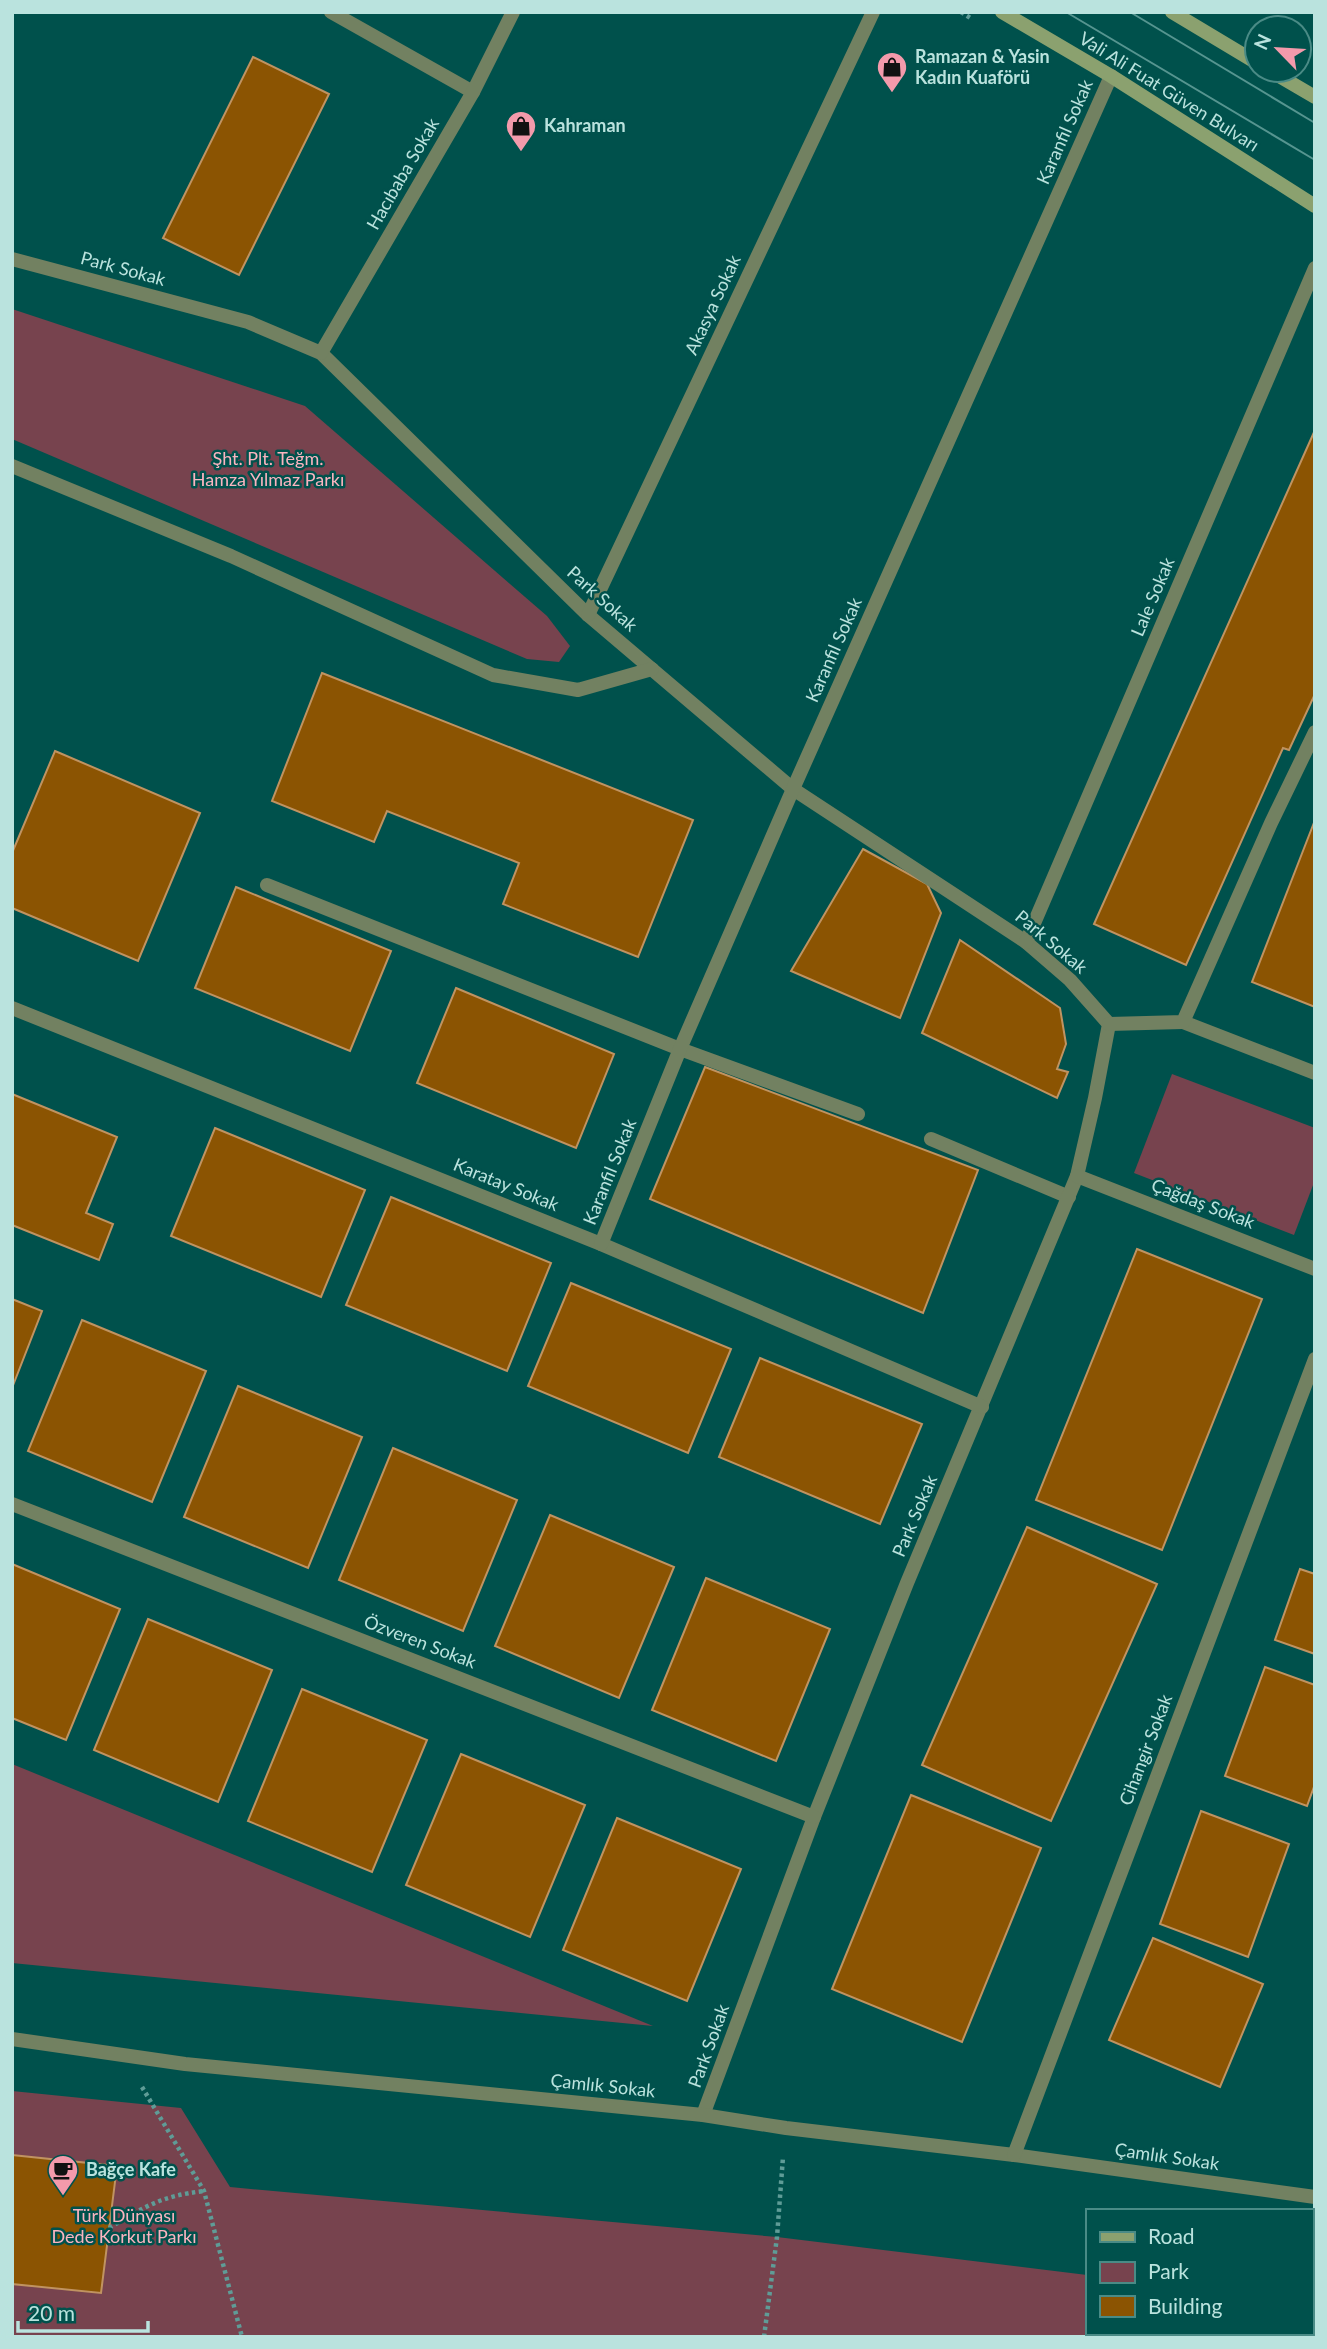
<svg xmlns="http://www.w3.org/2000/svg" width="1327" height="2349" font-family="Lato,sans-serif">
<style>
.green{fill:#77434e}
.building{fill:#8b5402;stroke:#c09361;stroke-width:2}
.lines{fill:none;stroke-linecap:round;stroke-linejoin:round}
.path{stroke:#5f9c97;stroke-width:4.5;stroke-dasharray:3.5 3.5;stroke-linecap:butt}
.service{stroke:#728161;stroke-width:14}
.minor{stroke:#728161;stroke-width:14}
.secondary{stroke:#8ba16f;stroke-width:14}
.tram{stroke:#569590;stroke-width:2}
.labels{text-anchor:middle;stroke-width:5;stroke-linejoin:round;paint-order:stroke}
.poi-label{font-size:18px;font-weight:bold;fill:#bae3de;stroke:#00514c;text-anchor:start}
.street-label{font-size:18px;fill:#bae3de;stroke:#00514c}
.park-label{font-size:18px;fill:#fbb4c0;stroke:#00514c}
</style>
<rect width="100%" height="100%" fill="#00514c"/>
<!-- green -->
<g class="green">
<polygon points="12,309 305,406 547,616 570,646 559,662 527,659 12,439"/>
<polygon points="1172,1074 1315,1128 1315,1180 1294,1235 1134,1173"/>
<polygon points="12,1764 653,2026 12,1963"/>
<polygon points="12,2091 181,2108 230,2187 777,2237 1087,2275 1087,2333 1311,2333 1311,2302 1315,2303 1315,2337 12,2337"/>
</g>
<!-- building -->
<g class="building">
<polygon points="253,57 329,94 239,275 163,238"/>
<polygon points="1315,430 1315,694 1289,750 1283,748 1186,965 1094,924"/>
<polygon points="322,673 693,820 638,957 503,904 519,863 387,811 374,842 272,801"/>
<polygon points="55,751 200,813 138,961 12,908 12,853"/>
<polygon points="1315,820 1315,1007 1252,982"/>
<polygon points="863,849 927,884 941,913 900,1018 791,971"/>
<polygon points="236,887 391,951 350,1051 195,988"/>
<polygon points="960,940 1060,1008 1066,1044 1057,1069 1068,1072 1057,1098 922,1033"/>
<polygon points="456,988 614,1054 576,1148 417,1083"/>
<polygon points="705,1067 978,1170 923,1313 650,1199"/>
<polygon points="12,1094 117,1137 86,1213 113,1224 99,1260 12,1225"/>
<polygon points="215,1128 365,1190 321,1297 171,1236"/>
<polygon points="391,1197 551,1263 507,1371 346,1305"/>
<polygon points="1137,1249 1262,1299 1162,1550 1036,1500"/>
<polygon points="571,1283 731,1349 688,1453 528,1386"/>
<polygon points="12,1299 42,1311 12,1388"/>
<polygon points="82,1320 206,1371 152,1502 28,1451"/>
<polygon points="760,1358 922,1424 880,1524 719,1457"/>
<polygon points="238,1386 362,1437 308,1568 184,1517"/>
<polygon points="393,1448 517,1500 463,1631 339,1580"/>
<polygon points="550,1515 674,1567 619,1698 495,1646"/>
<polygon points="1027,1527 1157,1584 1051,1821 922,1765"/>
<polygon points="12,1564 120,1609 66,1740 12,1718"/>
<polygon points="1300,1569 1315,1574 1315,1654 1275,1640"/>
<polygon points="706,1578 830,1629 776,1761 652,1710"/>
<polygon points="148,1619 272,1670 218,1802 94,1750"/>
<polygon points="1265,1667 1315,1685 1315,1784 1307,1806 1225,1776"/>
<polygon points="302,1689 427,1740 372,1872 248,1821"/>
<polygon points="461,1754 585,1805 530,1937 406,1885"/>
<polygon points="911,1795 1041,1848 962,2042 832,1989"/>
<polygon points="1201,1811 1289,1844 1248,1957 1160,1924"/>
<polygon points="617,1818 741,1869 687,2001 563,1950"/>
<polygon points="1153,1938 1263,1984 1220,2087 1109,2040"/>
<polygon points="12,2155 117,2166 101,2293 12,2284"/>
</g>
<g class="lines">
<!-- path -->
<g class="path">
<polyline points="961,12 972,19"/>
<polyline points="142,2087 204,2191 242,2337"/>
<path d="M109,2228C146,2206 161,2196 204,2191"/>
<polyline points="1311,2304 1315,2294"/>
<polyline points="1311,2319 1315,2319"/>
<polyline points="764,2337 777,2237 783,2157"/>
<polyline points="1299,2337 1300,2333"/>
</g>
<!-- service -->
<g class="service">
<polyline points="267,885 680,1049 858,1114"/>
<polyline points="931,1139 1069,1197"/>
</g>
<!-- minor -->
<g class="minor">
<polyline points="331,12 473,92"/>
<polyline points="12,259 248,322 321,353 588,615 793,789 1026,942 1070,980 1109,1024 1095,1098 1077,1176 907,1583 814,1817 703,2115"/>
<polyline points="321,353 473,92 513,12"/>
<polyline points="12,466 231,556 493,675 578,690 652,669"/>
<polyline points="588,615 873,12"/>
<polyline points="1026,942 1315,268"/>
<polyline points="12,1008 601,1244 982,1407"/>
<polyline points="1183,1022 1315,1073"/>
<polyline points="1109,1024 1183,1022 1271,823 1315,732"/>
<polyline points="1077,1176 1315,1269"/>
<polyline points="601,1244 680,1049 793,789 1111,76"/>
<polyline points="12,1504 814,1817"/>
<polyline points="12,2039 185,2064 703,2115 786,2128 1014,2155 1315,2197"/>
<polyline points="1014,2155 1315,1359"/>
</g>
<!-- secondary -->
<g class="secondary">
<polyline points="1002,12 1111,76 1315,206"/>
<polyline points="1172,12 1257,63"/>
<polyline points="1269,70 1315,97"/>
</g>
<!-- tram -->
<g class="tram">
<polyline points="1066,12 1315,160"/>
<polyline points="1130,12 1315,123"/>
</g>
</g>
<!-- icons -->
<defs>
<g id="shop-pin" transform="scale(1.575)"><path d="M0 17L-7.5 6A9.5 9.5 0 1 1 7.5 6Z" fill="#f39aab" stroke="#00514c"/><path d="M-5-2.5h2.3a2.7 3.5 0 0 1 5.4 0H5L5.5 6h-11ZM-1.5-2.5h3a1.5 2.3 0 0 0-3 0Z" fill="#111"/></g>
<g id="cafe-pin" transform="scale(1.575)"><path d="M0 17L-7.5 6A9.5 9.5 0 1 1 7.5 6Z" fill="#f39aab" stroke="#00514c"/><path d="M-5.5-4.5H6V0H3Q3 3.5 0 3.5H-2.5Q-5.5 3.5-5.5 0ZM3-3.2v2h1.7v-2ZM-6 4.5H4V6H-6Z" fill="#111"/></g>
</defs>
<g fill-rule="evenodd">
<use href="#shop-pin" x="892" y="67"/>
<use href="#shop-pin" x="521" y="126"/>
<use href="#cafe-pin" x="63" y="2170"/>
</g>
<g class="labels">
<!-- poi labels -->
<g class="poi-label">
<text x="915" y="63">Ramazan &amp; Yasin<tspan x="915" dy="21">Kadın Kuaförü</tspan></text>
<text x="544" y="132">Kahraman</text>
<text x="86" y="2176">Bağçe Kafe</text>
</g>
<!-- street labels -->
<g class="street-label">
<text transform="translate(1169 92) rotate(32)" y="6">Vali Ali Fuat Güven Bulvarı</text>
<text transform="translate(1065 132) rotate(-66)" y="6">Karanfil Sokak</text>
<text transform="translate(403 174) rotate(-60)" y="6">Hacıbaba Sokak</text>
<text transform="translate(123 269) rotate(15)" y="6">Park Sokak</text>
<text transform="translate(713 305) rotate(-65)" y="6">Akasya Sokak</text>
<text transform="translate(1153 597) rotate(-67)" y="6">Lale Sokak</text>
<text transform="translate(602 599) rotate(42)" y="6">Park Sokak</text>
<text transform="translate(834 650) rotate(-66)" y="6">Karanfil Sokak</text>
<text transform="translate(1051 942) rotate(40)" y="6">Park Sokak</text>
<text transform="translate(610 1172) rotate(-68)" y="6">Karanfil Sokak</text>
<text transform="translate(506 1185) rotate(22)" y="6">Karatay Sokak</text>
<text transform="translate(1203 1204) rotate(21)" y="6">Çağdaş Sokak</text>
<text transform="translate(915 1516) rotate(-67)" y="6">Park Sokak</text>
<text transform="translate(420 1642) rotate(21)" y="6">Özveren Sokak</text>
<text transform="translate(1146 1750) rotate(-69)" y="6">Cihangir Sokak</text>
<text transform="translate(709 2046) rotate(-70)" y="6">Park Sokak</text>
<text transform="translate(603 2086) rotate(6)" y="6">Çamlık Sokak</text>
<text transform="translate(1167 2157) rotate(8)" y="6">Çamlık Sokak</text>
</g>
<!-- park labels -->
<g class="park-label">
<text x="268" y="465">Şht. Plt. Teğm.<tspan x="268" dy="21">Hamza Yılmaz Parkı</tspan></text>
<text x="124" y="2222">Türk Dünyası<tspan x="124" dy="21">Dede Korkut Parkı</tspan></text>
</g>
</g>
<!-- border -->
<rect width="1327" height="2349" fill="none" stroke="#bae3de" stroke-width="28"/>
<!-- legend -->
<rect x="1086" y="2209" width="228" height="126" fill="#00514c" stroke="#4a8b86" stroke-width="2"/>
<rect x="1100" y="2232" width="35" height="10" fill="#8ba16f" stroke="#4a8b86" stroke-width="2"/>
<text x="1148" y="2244" font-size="21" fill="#bae3de">Road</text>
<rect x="1100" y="2262" width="35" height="21" fill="#77434e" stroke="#4a8b86" stroke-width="2"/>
<text x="1148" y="2279" font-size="21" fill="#bae3de">Park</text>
<rect x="1100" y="2296" width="35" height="21" fill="#8b5402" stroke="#4a8b86" stroke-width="2"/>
<text x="1148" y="2314" font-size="21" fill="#bae3de">Building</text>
<!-- north arrow -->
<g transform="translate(1278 49) rotate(295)"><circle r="33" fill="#00514c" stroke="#4a8b86" stroke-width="2"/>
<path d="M0-5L12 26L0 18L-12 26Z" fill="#f39aab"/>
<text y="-10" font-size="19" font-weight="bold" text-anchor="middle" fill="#bae3de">N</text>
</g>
<!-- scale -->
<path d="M18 2321v10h130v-10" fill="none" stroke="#bae3de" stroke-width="3.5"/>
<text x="28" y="2321" font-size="21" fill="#bae3de" stroke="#00514c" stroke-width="5" paint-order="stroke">20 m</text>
</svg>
